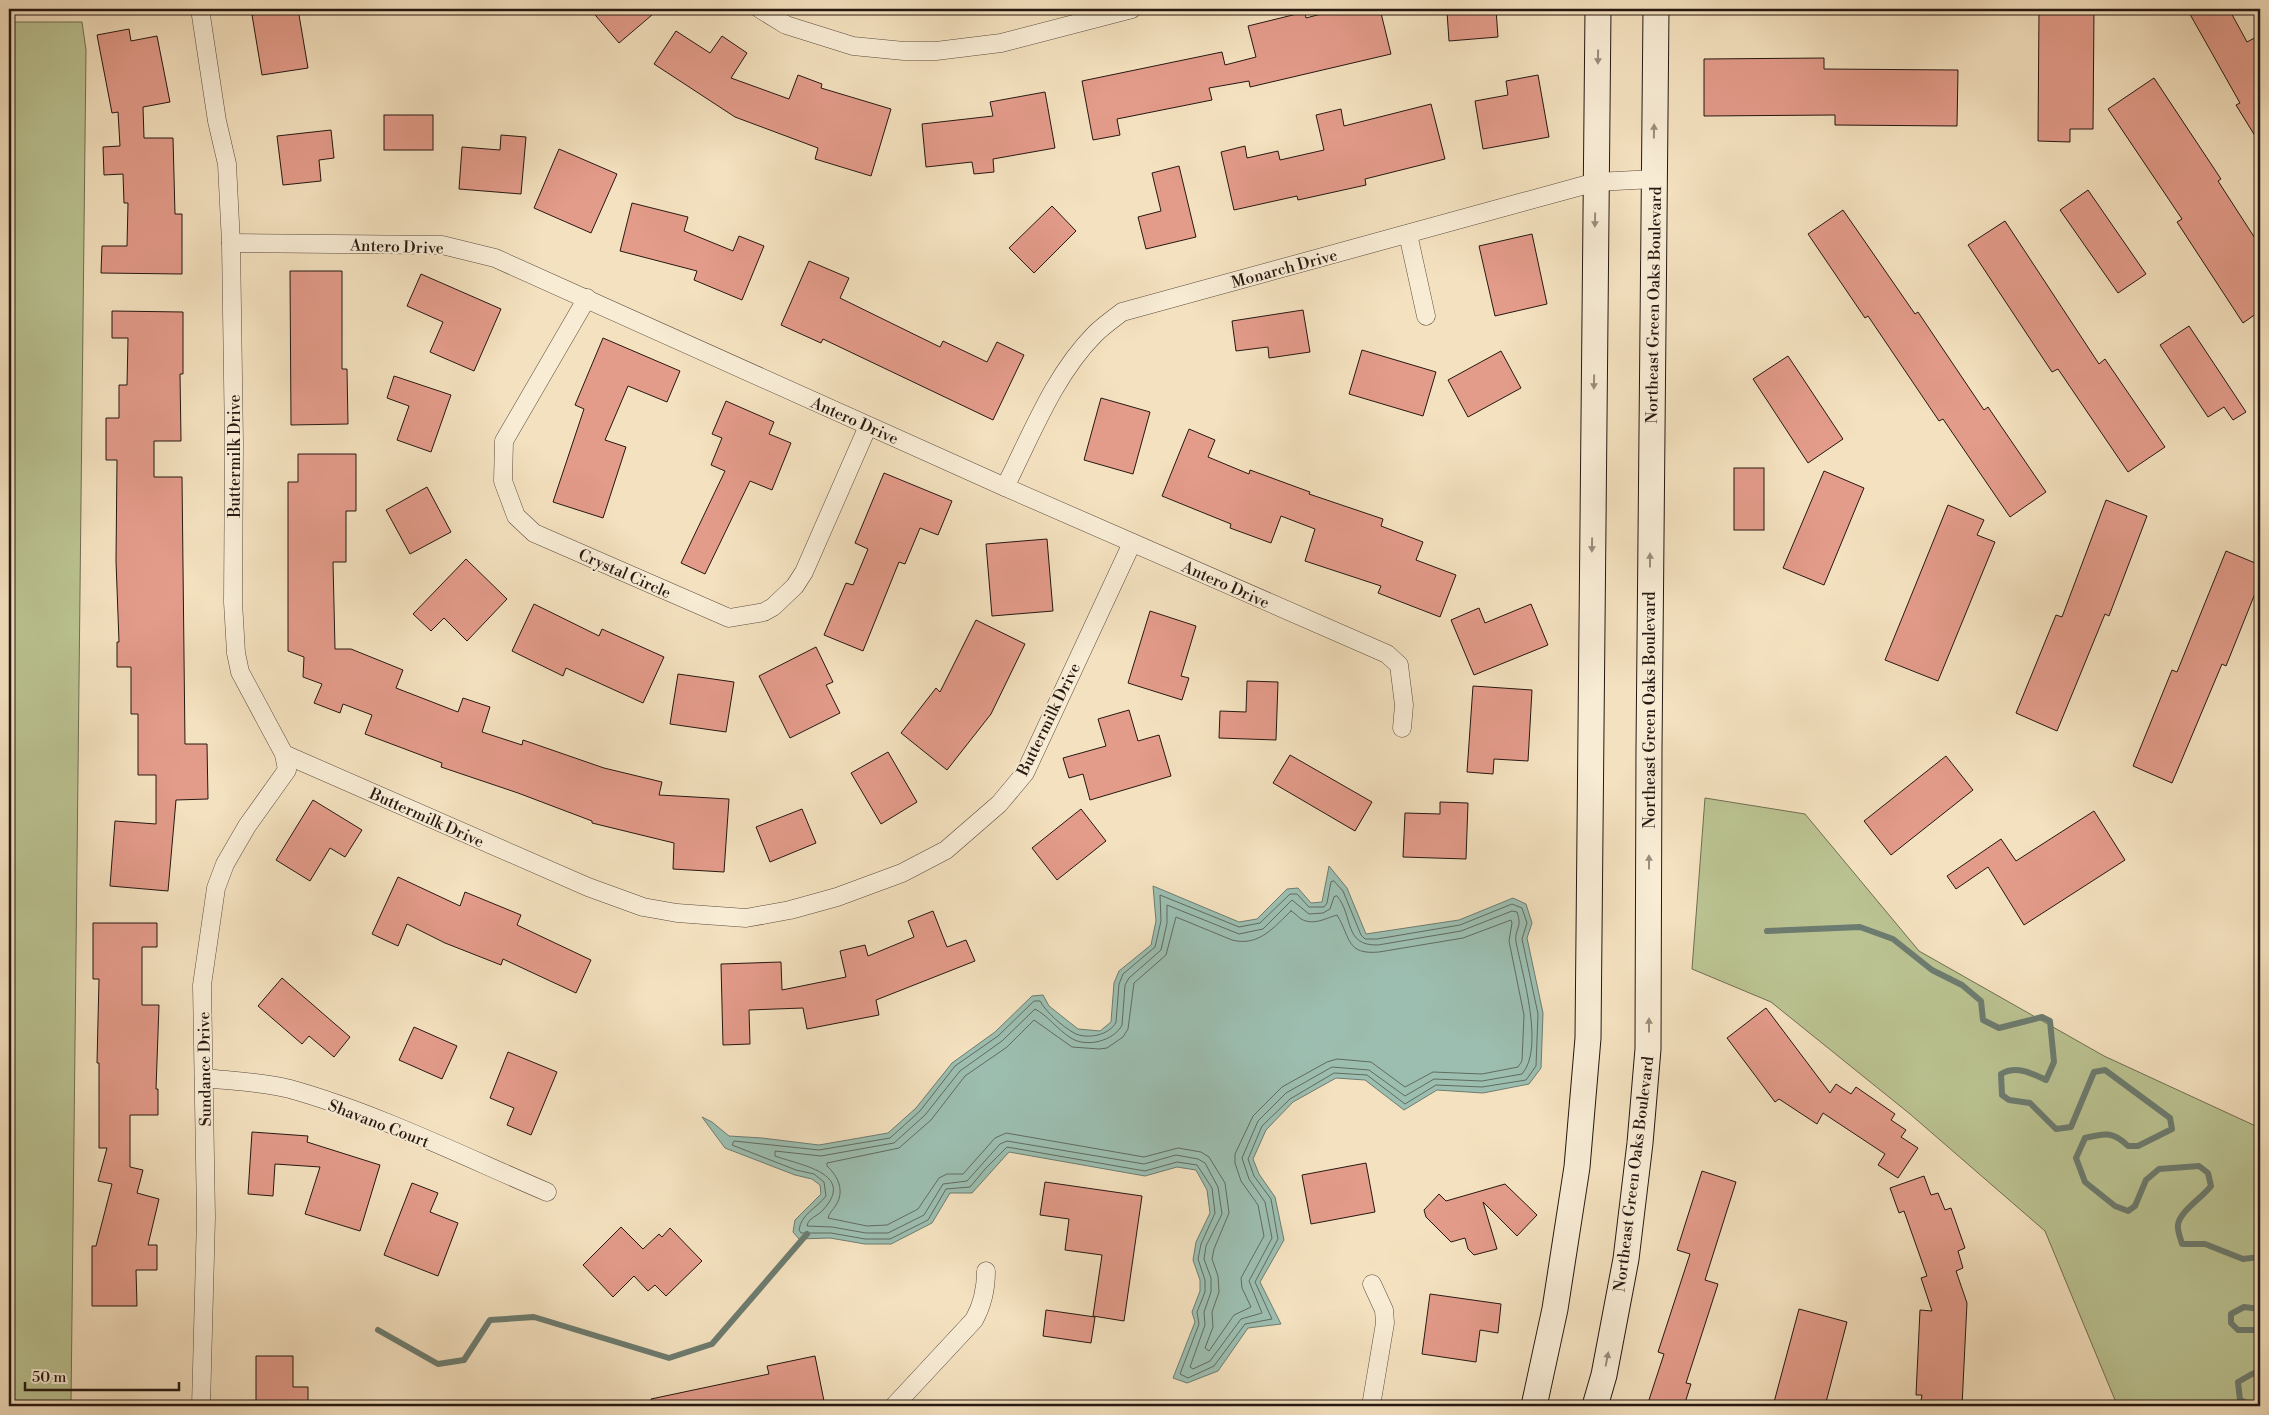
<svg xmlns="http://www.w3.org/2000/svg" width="2269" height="1415" font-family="'Libre Bodoni',serif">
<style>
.green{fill:#bbc392;stroke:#706e52}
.water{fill:#9cbeb0;stroke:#6d7c70}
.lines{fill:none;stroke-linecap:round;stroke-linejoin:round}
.shore{stroke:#616b60;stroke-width:1}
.stream{stroke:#6d7c70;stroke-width:6}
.building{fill:#e39b8a;stroke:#261811}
.street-casing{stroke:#5a4a3c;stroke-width:19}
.secondary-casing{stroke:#261811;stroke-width:27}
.street{stroke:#f8ecd5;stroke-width:18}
.secondary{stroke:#f8ecd5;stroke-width:25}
.oneway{fill:#9a8d7d}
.labels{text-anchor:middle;stroke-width:4;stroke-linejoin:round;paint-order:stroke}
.street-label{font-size:16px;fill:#261811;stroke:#f8ecd5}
</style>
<rect width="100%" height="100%" fill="#f4e1bf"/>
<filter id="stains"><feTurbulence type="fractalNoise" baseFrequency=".004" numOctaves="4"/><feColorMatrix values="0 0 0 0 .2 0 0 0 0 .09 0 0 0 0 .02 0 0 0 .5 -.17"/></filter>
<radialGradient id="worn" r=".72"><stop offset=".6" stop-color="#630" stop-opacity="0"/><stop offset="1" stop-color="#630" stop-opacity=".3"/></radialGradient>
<!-- green -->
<g class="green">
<polygon points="9,22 82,22 86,50 71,1406 9,1406"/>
<polygon points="1705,798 1805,814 1919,951 2104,1056 2260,1128 2260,1406 2128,1406 2115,1400 2045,1231 1910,1114 1771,1002 1692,969"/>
</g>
<!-- water -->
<polygon class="water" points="1329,866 1347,888 1366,934 1459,920 1513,898 1526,904 1532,923 1527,938 1543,1013 1541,1068 1529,1084 1483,1093 1437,1090 1404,1110 1365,1080 1336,1078 1293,1102 1266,1130 1253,1159 1259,1174 1275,1197 1284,1240 1260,1282 1281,1324 1248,1328 1218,1371 1187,1383 1173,1378 1195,1322 1192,1312 1200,1291 1200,1280 1193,1260 1196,1242 1210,1213 1207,1190 1196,1170 1177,1167 1145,1176 1009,1152 972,1193 950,1193 932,1223 891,1244 865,1244 830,1238 799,1239 793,1232 795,1220 821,1194 820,1185 812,1179 795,1175 725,1148 702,1117 712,1122 729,1136 762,1138 819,1145 888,1133 916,1108 952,1063 995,1032 1032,996 1043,995 1049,1006 1078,1029 1100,1031 1111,1022 1114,983 1119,971 1151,945 1156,921 1153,886 1239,922 1257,919 1287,889 1298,888 1311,903 1322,902"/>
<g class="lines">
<!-- shore -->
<g class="shore">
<path d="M1334,881L1343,891L1361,935L1365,939H1377L1460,925L1512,904L1522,908L1527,923L1522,939L1538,1014L1536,1066L1526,1080L1482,1087L1436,1085L1405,1104L1367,1075L1334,1073L1290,1099L1262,1126L1248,1159L1254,1176L1271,1199L1278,1239L1255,1282L1272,1319L1245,1324L1214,1366L1188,1378L1180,1374L1199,1324L1197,1312L1205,1292V1280L1198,1259L1201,1244L1215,1213L1212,1188L1197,1165L1177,1162L1145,1171L1007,1147L986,1168L970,1187L946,1189L928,1220L890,1239H865L831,1233H801L799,1230C801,1214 817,1208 826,1196L824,1182L814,1174L796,1170L732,1145L734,1141L819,1150L890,1138L920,1111L955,1066L998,1036L1034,1001H1040C1047,1013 1062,1026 1074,1033C1087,1040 1110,1035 1116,1022L1119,984L1123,974L1155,947L1161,921L1160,895L1239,927L1260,923L1290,894H1297L1309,907H1324L1327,903L1331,882Z"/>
<path d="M1337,896C1354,916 1343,946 1378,945L1461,931L1512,911L1517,912C1523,928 1514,929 1516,942C1522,973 1545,1048 1522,1074L1482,1081L1434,1079L1405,1096L1369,1070L1332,1067L1286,1093L1258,1121L1242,1158L1249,1179L1265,1202L1272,1238L1249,1281L1262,1313L1241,1319L1210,1361L1193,1369L1190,1367L1205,1325L1204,1312L1211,1292V1278L1204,1259L1206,1246L1222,1214L1218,1187L1205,1163L1198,1159L1176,1155L1144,1164L1007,1141L1000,1144L967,1181L943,1184L924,1215L888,1233H866L832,1227L807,1226C808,1218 818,1216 823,1210C857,1173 799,1165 775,1156V1151L821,1156L894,1143L925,1115L960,1071L1002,1041L1035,1009C1047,1015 1058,1030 1071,1038C1086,1048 1114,1041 1122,1025L1125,985L1129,978L1161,950L1167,923V905L1239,934L1263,929L1292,900L1309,914L1323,913L1330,909L1334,897Z"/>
<path d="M1291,911C1295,913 1297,916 1301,919C1314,926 1326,918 1337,915C1351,938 1346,955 1379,952L1463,938L1511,920L1512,923L1509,941L1524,1015L1522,1061L1518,1067L1482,1074L1433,1072L1405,1087L1371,1062L1337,1059L1327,1062L1282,1087L1253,1116L1235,1154V1163L1241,1181L1258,1205L1264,1236L1241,1278L1242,1288L1251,1307L1234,1315L1209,1351L1205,1348L1213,1327L1212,1312L1219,1292L1218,1276L1212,1259L1214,1249L1229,1213L1225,1183L1209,1157L1201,1152L1178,1148L1144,1157L1006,1133L995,1138L963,1174H947L939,1178L918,1209L887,1225L867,1226L828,1218C829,1213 833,1210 836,1205C845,1191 838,1176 827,1166V1163L899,1148L931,1120L965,1076L1007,1047L1034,1020L1072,1047L1099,1049L1107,1048L1123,1037L1128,1029L1134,983L1166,955L1176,917L1232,940C1259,947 1274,927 1291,911Z"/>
</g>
<!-- stream -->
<g class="stream">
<path d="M1767,931L1860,927L1893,939L1932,970L1962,985L1981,1001L1983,1020L1999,1028L2042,1017L2050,1021L2054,1062L2046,1080C2031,1073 2016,1065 2001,1074L2002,1095L2009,1100L2030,1103L2056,1129L2071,1127L2094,1072L2105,1070L2170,1118L2172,1129L2138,1146H2128C2113,1131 2104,1133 2085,1138L2076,1158L2085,1182L2115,1206L2128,1211L2135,1206L2146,1180L2159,1169L2199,1166L2208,1173L2211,1186C2203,1197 2179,1212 2178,1225C2177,1231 2181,1239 2182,1244H2205L2243,1259L2260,1257"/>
<polyline points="2260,1309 2244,1307 2231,1314 2231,1323 2238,1330 2260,1330"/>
<polyline points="378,1330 438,1364 464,1360 490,1320 534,1317 669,1358 712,1344 807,1234"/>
<polyline points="2254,1406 2240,1400 2238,1382 2252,1374 2260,1372"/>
</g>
</g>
<!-- building -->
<g class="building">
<polygon points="289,9 298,9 308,68 262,75 252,15"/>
<polygon points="590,9 659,9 619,43"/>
<polygon points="1340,9 1380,9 1391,54 1250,87 1249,81 1209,88 1212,100 1117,119 1120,135 1093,140 1082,81 1222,52 1225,65 1256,57 1248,26 1305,12 1306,18"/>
<polygon points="1473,9 1496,9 1498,37 1449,41 1447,12"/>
<polygon points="2039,9 2094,9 2093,129 2070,129 2070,142 2038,141"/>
<polygon points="2187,9 2229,9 2247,42 2260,35 2260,144 2236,105 2240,103"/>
<polygon points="129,29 131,41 157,36 170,102 143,107 144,138 173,138 175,214 182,214 182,274 101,273 102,246 127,246 128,203 124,203 123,174 104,175 103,147 120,146 118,112 112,113 97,35"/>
<polygon points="676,31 710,53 722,36 747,53 731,78 789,99 798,75 822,84 821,88 891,109 871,176 815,159 818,148 735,117 654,64"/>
<polygon points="1824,58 1824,69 1958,70 1957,126 1835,125 1835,115 1704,116 1704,59"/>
<polygon points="1538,75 1549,137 1483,149 1475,101 1508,95 1506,81"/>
<polygon points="2154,78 2221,179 2218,181 2260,246 2260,311 2243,323 2177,222 2182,219 2108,109"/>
<polygon points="1045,92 1055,148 993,159 994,172 974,174 972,162 926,167 922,124 993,116 990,102"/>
<polygon points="1431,104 1445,159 1365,179 1366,185 1298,200 1297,196 1234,210 1221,152 1245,146 1247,158 1278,151 1280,160 1324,150 1316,115 1341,109 1344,126"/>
<rect x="384" y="115" width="49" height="35"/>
<polygon points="331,130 334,158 319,160 321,181 283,185 277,136"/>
<polygon points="501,135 526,137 521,194 459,189 462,147 500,150"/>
<polygon points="559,149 617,174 591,233 534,208"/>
<polygon points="1179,166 1196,237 1146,249 1138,217 1161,211 1152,173"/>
<polygon points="2088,190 2146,274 2118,293 2060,210"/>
<polygon points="632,203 688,217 684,231 733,251 739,236 764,246 742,300 694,280 697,271 620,251"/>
<polygon points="1052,206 1076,231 1034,273 1009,248"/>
<polygon points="1843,210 1915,314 1918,312 1984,410 1988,407 2046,492 2010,517 1943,419 1939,421 1868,316 1865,318 1808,234"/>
<polygon points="2005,221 2099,364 2105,359 2165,447 2128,472 2058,369 2052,372 1968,245"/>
<polygon points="1532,234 1547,304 1495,316 1479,246"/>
<polygon points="809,261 849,278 840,298 940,347 943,341 987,362 997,342 1024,355 993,420 823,339 821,343 781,325"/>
<polygon points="290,271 342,271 342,369 347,369 348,424 291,425"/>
<polygon points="421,274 501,309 474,371 430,352 443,322 407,306"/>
<polygon points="1303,310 1310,352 1269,358 1268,347 1236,351 1232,321"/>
<polygon points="112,311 183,312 183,374 180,374 181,441 154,441 154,477 182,477 185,744 207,744 208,799 176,800 168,891 110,886 115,821 156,824 156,775 138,775 138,714 131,714 131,667 117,667 117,642 119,642 116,561 117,460 106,460 106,418 119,418 119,385 127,385 128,338 112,338"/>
<polygon points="2189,326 2246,412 2233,420 2224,407 2208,417 2160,345"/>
<polygon points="603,338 680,371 667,402 628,386 605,440 626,447 603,518 553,502 584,409 575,405"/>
<polygon points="1362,350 1436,372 1423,416 1349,394"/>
<polygon points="1501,351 1521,388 1468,417 1448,380"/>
<polygon points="1788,356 1843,439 1808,463 1753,379"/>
<polygon points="394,376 451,395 431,452 397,440 409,406 387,398"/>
<polygon points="1101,398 1150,412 1133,474 1084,460"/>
<polygon points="726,401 774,422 769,434 791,443 772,490 750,481 705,574 681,563 725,471 711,465 722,438 712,434"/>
<polygon points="1189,429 1215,440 1208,457 1249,474 1250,470 1310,492 1309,494 1383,519 1381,526 1423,542 1416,560 1456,575 1440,617 1378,593 1381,586 1305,561 1315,529 1281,516 1271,543 1230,528 1231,524 1162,496"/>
<polygon points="298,454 356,454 356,511 346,511 346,562 333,562 335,649 351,649 403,670 396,688 458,712 463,698 490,707 482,732 522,745 523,740 604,768 662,782 659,795 729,799 724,872 673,869 674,843 592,823 592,821 518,793 441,767 442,763 365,734 372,715 343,704 340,713 314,703 322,684 303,677 304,657 288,651 288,482 298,482"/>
<rect x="1734" y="468" width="30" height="62"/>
<polygon points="1824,471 1864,488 1824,585 1783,568"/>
<polygon points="884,473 952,501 938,535 920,528 905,564 899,562 863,651 824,635 846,583 853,585 868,549 855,543"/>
<polygon points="427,487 451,532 410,554 386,510"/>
<polygon points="2106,500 2147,516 2109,616 2105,614 2057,731 2016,713 2056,615 2062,617"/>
<polygon points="1948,505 1984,520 1977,535 1995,542 1938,681 1885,660"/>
<polygon points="1047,539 1053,611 992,616 986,544"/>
<polygon points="2226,551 2260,565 2260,581 2226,666 2222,664 2172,783 2133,766 2172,670 2177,672"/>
<polygon points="466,559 507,599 467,641 444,618 431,631 413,614"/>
<polygon points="534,604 599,636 602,629 664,657 643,703 566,668 563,676 512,651"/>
<polygon points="1531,604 1548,645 1474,675 1451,620 1479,608 1485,623"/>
<polygon points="1150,611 1196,626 1181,676 1189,678 1182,700 1128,683"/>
<polygon points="976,620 1025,644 991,714 947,770 901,733 936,688 940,692"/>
<polygon points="816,647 833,682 826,685 840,713 790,738 759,676"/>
<polygon points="678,674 734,682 726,732 670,724"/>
<polygon points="1247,681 1278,682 1276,740 1219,738 1220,711 1246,712"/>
<polygon points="1473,686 1532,690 1528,761 1494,759 1493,774 1467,772"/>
<polygon points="1129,710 1138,741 1159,735 1171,776 1090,800 1083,774 1069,778 1063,758 1106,746 1098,719"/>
<polygon points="888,752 917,802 881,824 851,773"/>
<polygon points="1290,755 1372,802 1355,831 1273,783"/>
<polygon points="1946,756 1973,790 1891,855 1864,821"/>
<polygon points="313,800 362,830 345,857 330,848 310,881 276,860"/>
<polygon points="1440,802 1468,803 1466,859 1403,857 1405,813 1440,814"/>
<polygon points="802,809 816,843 770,862 756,827"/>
<polygon points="1081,809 1106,841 1057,880 1032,848"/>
<polygon points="2094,811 2125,860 2024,925 1988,867 1956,889 1947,876 2001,839 2016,861"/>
<polygon points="398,877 460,906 465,892 521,915 517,925 591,960 576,993 503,959 501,965 445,943 407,924 398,946 372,934"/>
<polygon points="933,911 947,947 966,940 975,961 876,1000 879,1015 807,1029 803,1008 749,1010 750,1044 723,1045 721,964 781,962 782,990 846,977 840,951 865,945 868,956 914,937 908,921"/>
<polygon points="93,923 157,923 157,947 142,947 142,1005 159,1005 156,1089 158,1089 158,1115 130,1115 130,1167 143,1170 137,1193 159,1199 148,1245 157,1245 157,1270 136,1270 137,1306 92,1306 92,1246 96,1246 112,1184 98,1181 107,1148 99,1148 99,1063 97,1063 99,979 93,979"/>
<polygon points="282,978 350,1037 334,1057 309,1036 302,1044 258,1006"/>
<polygon points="1766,1008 1830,1093 1836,1084 1851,1094 1856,1087 1895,1114 1891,1120 1906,1130 1901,1137 1918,1148 1898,1178 1878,1165 1885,1154 1823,1113 1817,1124 1779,1099 1775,1102 1727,1038"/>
<polygon points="414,1027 457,1046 442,1079 399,1060"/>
<polygon points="508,1052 557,1072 531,1135 507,1125 514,1108 490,1098"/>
<polygon points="252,1132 308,1136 307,1142 380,1165 360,1231 305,1214 320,1167 275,1164 273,1196 248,1194"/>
<polygon points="1366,1163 1375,1212 1311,1224 1302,1175"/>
<polygon points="1702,1171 1736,1182 1705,1280 1718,1284 1686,1383 1691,1384 1684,1406 1647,1406 1664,1354 1658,1352 1690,1254 1677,1250"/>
<polygon points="1924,1176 1931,1195 1938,1193 1945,1210 1951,1208 1965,1248 1958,1251 1963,1268 1956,1271 1967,1303 1962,1406 1920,1406 1922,1395 1916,1395 1920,1310 1932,1311 1921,1278 1927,1276 1904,1211 1899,1213 1890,1188"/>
<polygon points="1045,1182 1142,1196 1124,1321 1093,1316 1102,1255 1065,1250 1069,1219 1040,1215"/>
<polygon points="412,1183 438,1193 430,1212 458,1223 438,1276 384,1255"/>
<polygon points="1505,1184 1537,1215 1517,1236 1483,1202 1497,1249 1474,1255 1468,1249 1465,1238 1451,1242 1426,1217 1424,1210 1439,1194 1446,1201"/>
<polygon points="621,1227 643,1249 659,1234 662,1237 670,1228 702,1261 666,1296 655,1285 648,1291 634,1276 613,1297 583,1265"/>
<polygon points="1430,1294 1501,1304 1498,1333 1480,1330 1476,1362 1422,1354"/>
<polygon points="1799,1309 1847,1322 1825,1406 1773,1406"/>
<polygon points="1046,1310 1095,1317 1091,1343 1043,1336"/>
<polygon points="256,1356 293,1356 293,1387 308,1387 308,1406 256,1406"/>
<polygon points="815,1356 825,1406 652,1406 651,1399 769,1374 767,1366"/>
</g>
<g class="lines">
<!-- street casing -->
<g class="street-casing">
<g id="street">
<polyline points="200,9 217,121 227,164 231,243 234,443 233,602 236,653 240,672 284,754 588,887 643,907 677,913 746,918 790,910 837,897 902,873 946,850 999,804 1025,773 1132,543"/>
<polyline points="760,9 786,25 853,46 904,51 936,51 1001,43 1132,9"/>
<polyline points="1408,234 1426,316"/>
<polyline points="231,243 442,245 495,258 1005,487 1387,654 1399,665 1404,705 1402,728"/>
<polyline points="587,298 504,441 503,481 516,516 534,533 729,618 764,612 773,607 795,586 804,572 868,426"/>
<path d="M1005,487C1031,436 1054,375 1095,334C1103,326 1113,319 1122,312L1596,182L1654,179"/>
<path d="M204,1078C233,1081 263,1082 290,1089C376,1113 465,1157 547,1192"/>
<polyline points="201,1406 206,1217 202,985 216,888 225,864 247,826 287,770 284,754"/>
<path d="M894,1406L974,1320C983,1304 986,1289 986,1271"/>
<polyline points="1371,1406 1385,1323 1384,1310 1372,1284"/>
</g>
</g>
<!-- secondary casing -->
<g class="secondary-casing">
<g id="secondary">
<polyline points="1534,1406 1555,1309 1577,1167 1588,1038 1598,9"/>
<polyline points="1595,1406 1604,1375 1626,1259 1640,1143 1648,1049 1649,749 1656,9"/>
</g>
</g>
<!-- street -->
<use href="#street" class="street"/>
<!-- secondary -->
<use href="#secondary" class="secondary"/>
</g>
<!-- one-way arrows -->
<defs><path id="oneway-solid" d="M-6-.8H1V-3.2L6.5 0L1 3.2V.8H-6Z" transform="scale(1.25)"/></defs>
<g class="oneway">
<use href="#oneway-solid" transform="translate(1598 57) rotate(91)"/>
<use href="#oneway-solid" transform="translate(1654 131) rotate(-89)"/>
<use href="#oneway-solid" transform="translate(1595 220) rotate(91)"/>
<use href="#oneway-solid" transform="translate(1594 382) rotate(91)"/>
<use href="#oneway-solid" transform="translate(1592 545) rotate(91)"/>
<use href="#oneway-solid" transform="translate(1650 560) rotate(-90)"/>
<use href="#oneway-solid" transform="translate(1649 862) rotate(-90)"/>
<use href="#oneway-solid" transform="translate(1649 1025) rotate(-90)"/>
<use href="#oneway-solid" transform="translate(1607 1359) rotate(-79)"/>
</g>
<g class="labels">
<!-- street labels -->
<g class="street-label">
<text transform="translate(397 246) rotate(2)" y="6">Antero Drive</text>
<text transform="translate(1284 268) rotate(-15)" y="6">Monarch Drive</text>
<text transform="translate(1653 305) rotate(-89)" y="6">Northeast Green Oaks Boulevard</text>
<text transform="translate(855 420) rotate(24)" y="6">Antero Drive</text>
<text transform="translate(234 456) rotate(-90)" y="6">Buttermilk Drive</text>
<text transform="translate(625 573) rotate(24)" y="6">Crystal Circle</text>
<text transform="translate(1226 584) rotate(24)" y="6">Antero Drive</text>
<text transform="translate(1649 710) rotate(-90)" y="6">Northeast Green Oaks Boulevard</text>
<text transform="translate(1048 719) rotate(-64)" y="6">Buttermilk Drive</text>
<text transform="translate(427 817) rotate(24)" y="6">Buttermilk Drive</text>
<text transform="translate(204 1069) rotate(-91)" y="6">Sundance Drive</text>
<text transform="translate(379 1123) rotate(21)" y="6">Shavano Court</text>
<text transform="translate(1633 1174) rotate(-83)" y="6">Northeast Green Oaks Boulevard</text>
</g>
</g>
<!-- margin -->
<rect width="2269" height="1415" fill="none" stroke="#f4e1bf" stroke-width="30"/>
<rect x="10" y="10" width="2249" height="1395" fill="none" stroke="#261811" stroke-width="2.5"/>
<rect x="15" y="15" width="2239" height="1385" fill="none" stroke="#261811"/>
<!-- scale -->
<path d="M25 1382v8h154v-8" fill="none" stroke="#261811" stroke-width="2.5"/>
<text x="32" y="1382" font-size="15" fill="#261811" stroke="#f8ecd5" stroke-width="4" paint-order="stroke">50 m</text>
<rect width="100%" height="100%" filter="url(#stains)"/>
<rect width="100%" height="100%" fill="url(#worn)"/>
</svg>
